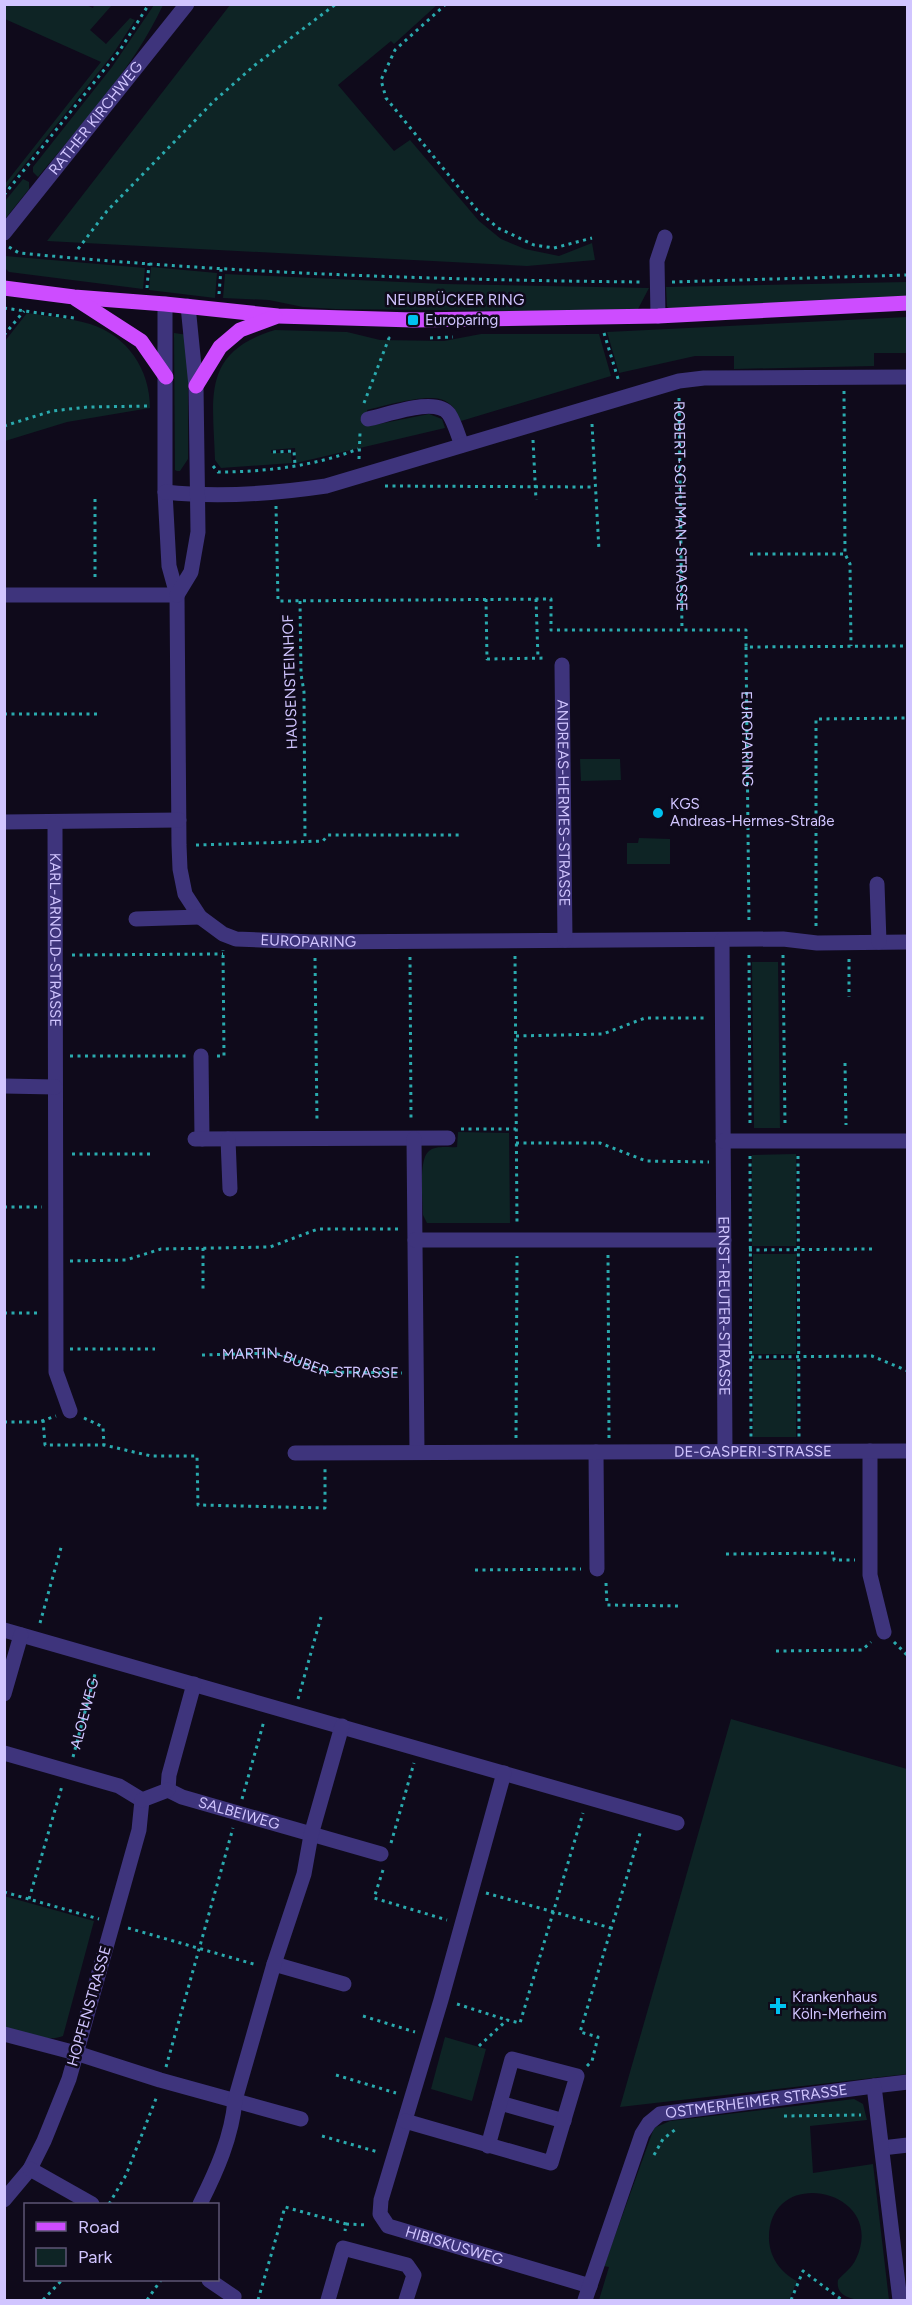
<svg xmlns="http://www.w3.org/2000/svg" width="912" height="2305" font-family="Figtree,sans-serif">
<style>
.green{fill:#0e2425}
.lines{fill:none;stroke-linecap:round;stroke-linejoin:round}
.path{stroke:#2aaaae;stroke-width:3;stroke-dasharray:3 4.5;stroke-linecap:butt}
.minor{stroke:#3e347c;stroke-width:15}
.major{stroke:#cd4cff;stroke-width:15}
.poi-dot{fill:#00c2f0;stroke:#0f0a1b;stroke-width:2}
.labels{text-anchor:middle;stroke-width:5;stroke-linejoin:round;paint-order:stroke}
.street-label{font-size:15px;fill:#d1c5ff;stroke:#0f0a1b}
.poi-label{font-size:15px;fill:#d1c5ff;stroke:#0f0a1b;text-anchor:start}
</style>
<rect width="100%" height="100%" fill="#0f0a1b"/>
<!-- green -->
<g class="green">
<polygon points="84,4 93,8 94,5 112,5 90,30 106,44 130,18 135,20 113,54 5,189 5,184 101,62 5,19 5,5"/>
<polygon points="438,4 394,44 391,41 338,85 394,151 410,140 479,221 501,239 525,249 559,256 592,243 595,260 527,266 47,241 230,5"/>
<path d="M154,5H163C133,69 83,122 38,177L33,172V167L112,67Z"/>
<polygon points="23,179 29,182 29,189 5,219 5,201"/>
<polygon points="5,256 145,268 143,289 9,272 5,268"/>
<polygon points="151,267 217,273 215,298 149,290"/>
<polygon points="225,274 444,284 649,288 638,309 623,310 530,311 335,309 303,307 269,300 223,298"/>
<polygon points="907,282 907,299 670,309 667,307 666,287"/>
<path d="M27,313C48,316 70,318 90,324C128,336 150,370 150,408L67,422L5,441V341Z"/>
<polygon points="907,317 907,353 874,353 874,366 734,369 734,356 695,356 619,373 607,332"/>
<path d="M275,330L347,332L380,340L444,341L481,334H599L611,376L461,421C457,414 455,407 447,402C432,391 386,406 367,410L369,426L429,414L442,419L445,428L296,463L295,448L271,450V453H291L292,463L221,468L215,460C213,397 201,352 275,330Z"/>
<polygon points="174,333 188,335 188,459 180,471 177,471 175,470"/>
<polygon points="580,759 620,759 621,780 581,781"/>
<polygon points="639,838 670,839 670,864 627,864 627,843 638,843"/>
<polygon points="752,962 778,962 780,1128 754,1128"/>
<path d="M458,1132L509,1133L510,1223H427L423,1215C423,1201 418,1159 429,1151C437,1145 448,1148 457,1147Z"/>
<polygon points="796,1154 796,1246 752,1246 752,1155"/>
<rect x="753" y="1254" width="43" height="100"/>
<rect x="753" y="1360" width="43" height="77"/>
<polygon points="731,1719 907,1769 907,2074 620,2107"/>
<path d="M4,1896L94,1921L63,2036C45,2043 22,2032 5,2027Z"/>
<polygon points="445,2037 486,2049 472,2101 431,2089"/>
<path d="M854,2099L863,2104L867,2120L810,2126L813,2173L873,2164L889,2300C873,2300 834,2305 838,2280C844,2273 852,2268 856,2259C889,2189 767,2163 769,2240C770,2258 781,2273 797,2281L789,2300H599L609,2267L604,2266L654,2128L670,2121Z"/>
</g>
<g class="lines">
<!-- path -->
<g class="path">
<polyline points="446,4 395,50 381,80 386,98 477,210 498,228 534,245 554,248 592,238"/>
<polyline points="4,195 120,50 149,4"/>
<path d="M9,247L19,253C226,273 434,280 642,282"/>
<polyline points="78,249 107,211 214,101 255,65 336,4"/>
<polyline points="672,282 908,275"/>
<polyline points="147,288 149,263"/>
<polyline points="219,294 221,269"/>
<polyline points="4,308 74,318"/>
<polyline points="604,333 619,382"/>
<polyline points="4,335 24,311"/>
<polyline points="430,338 453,337"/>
<polyline points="844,391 845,554 850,564 851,646"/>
<path id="s1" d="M679,398L682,630"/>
<polyline points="364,403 389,338 385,337"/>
<polyline points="592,424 599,550"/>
<polyline points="4,426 52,411 88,407 148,406"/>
<polyline points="533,440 536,500"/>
<polyline points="273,452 294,451 295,465"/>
<polyline points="359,459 360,433"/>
<path d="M213,466L218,472C265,472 315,466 358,449"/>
<polyline points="385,486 594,487"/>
<polyline points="95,499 95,580"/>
<polyline points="276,506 278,601 551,599 551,630 746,630 746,647 908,646"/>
<polyline points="750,554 845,554"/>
<polyline points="486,599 487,659 547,658"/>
<polyline points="536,599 538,658"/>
<polyline points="300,601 301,674 304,692 305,841"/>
<path id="s2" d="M746,647L749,924"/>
<polyline points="4,714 101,714"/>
<polyline points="196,845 323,841 328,835 459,835"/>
<polyline points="816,926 816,719 908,718"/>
<polyline points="72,955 223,954"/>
<polyline points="749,955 750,1125"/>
<polyline points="783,955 785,1125"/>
<polyline points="515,956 517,1225"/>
<polyline points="410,957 411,1122"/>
<polyline points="315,958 317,1122"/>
<polyline points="849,959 849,997"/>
<polyline points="516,1036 603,1034 645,1018 706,1018"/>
<polyline points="70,1056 186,1056"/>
<polyline points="217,1056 224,1056 223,950"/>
<polyline points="845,1063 846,1125"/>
<polyline points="461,1129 516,1129"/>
<polyline points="516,1143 600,1143 646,1161 709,1162"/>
<polyline points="72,1154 151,1154"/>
<polyline points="750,1156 751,1437"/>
<polyline points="798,1156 799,1437"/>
<polyline points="4,1207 42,1207"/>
<polyline points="203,1248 203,1292"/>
<polyline points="749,1250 872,1249"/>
<polyline points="608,1255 609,1438"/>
<polyline points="70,1261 126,1260 161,1249 270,1247 318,1229 401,1229"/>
<polyline points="4,1313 40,1313"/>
<polyline points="70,1349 155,1349"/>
<path id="s3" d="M202,1355L275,1353L328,1372L402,1373"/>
<polyline points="751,1357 872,1356 908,1371"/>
<polyline points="84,1418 103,1427 104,1445 151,1456 197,1456 198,1505 325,1508 325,1469"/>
<polyline points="43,1420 45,1445 104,1445"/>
<polyline points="4,1422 39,1422 56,1416"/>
<polyline points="516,1438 517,1256"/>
<polyline points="726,1554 834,1553 834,1560 855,1560"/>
<polyline points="475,1570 581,1569"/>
<polyline points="606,1583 607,1605 681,1606"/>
<polyline points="40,1623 62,1544"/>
<polyline points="894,1642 908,1656"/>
<polyline points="776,1651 862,1650 871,1642"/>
<polyline points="298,1699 321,1617"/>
<path id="s4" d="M73,1757L95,1674"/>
<polyline points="242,1799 264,1721"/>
<polyline points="391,1843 414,1763"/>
<polyline points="383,1870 374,1898 447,1920"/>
<polyline points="4,1892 99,1919"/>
<polyline points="486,1893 611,1928"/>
<polyline points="29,1899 62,1786"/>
<polyline points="128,1928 257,1965"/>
<polyline points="457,2004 507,2020"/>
<polyline points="363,2016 415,2032"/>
<polyline points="479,2046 507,2020 520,2023 583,1813"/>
<polyline points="587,2066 592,2061 598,2037 580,2032 641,1830"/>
<polyline points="166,2067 233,1828"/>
<polyline points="336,2075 396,2093"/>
<polyline points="784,2116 861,2115"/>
<polyline points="322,2136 378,2152"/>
<polyline points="654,2155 663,2139 676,2129"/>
<polyline points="109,2204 126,2175 157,2096"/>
<polyline points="346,2224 368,2225"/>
<polyline points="43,2300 62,2280"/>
<polyline points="147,2300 161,2280"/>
<polyline points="258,2300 285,2207 346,2224 345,2231"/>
<polyline points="791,2300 803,2271 842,2300"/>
</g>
<!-- minor -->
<g class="minor">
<path id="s5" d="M4,233L187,4"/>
<path id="s6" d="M165,304V492L169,566L177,595L179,845L180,869L185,894L200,917L223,934L236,939L314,942L783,939L817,943L908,942"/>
<polyline points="658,316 657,261 665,237"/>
<path d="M368,419C388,415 436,396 449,414C455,423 458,436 462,445"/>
<path d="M165,492C219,498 272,494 326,486L679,381L704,378L908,377"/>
<polyline points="4,595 177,595"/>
<polyline points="177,595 191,572 198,532 196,386 188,306"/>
<path id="s7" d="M562,665L565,940"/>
<polyline points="4,822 179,820"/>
<path id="s8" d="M55,823L56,1372L70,1411"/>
<polyline points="877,884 879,942"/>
<polyline points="136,919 200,917"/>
<path id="s9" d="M722,940L725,1451"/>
<polyline points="201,1056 202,1139"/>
<polyline points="4,1086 55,1087"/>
<polyline points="195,1139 448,1138"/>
<polyline points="228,1139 230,1189"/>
<polyline points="414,1139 417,1452"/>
<polyline points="723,1141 908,1141"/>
<polyline points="415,1240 724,1240"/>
<polyline points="870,1451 870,1575 884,1632"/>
<polyline points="596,1452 597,1569"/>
<path id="s10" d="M295,1453L908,1451"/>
<polyline points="4,1630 677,1823"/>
<polyline points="4,1694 21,1635"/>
<polyline points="4,1753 119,1786 142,1800 139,1830 69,2079 44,2141 30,2169 4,2200"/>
<path id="s11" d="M504,1773L441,2000L381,2200L380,2214L388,2226L590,2286"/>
<path id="s12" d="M168,1790L182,1797L381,1854"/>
<polyline points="168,1790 169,1775 194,1684"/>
<polyline points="142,1800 168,1790"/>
<polyline points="274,1964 344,1984"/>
<polyline points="4,2034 76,2053 160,2080 301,2119"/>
<polyline points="874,2086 908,2082"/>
<polyline points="500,2103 564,2121"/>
<polyline points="405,2121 551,2163 577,2076 512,2059 488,2146"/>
<polyline points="882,2148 908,2145"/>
<polyline points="30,2169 92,2204"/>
<path d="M200,2204C216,2172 232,2137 235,2100L274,1964L304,1874L311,1835L342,1726"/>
<polyline points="209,2280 234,2297 233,2300"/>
<polyline points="328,2300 343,2248 407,2265 414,2275 406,2300"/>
<path id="s13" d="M585,2300L642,2134L649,2123L660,2114L874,2086L900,2300"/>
</g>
<!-- major -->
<g class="major">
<polyline points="4,288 74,297 165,304 278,316 413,320 658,316 908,303"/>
<polyline points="76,299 141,341 166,377"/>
<polyline points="196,386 220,347 240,330 275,317"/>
</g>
</g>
<!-- markers -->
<g class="poi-dot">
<rect x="407" y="314" width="12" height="12" rx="3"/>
<circle cx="658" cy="813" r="6"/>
<path d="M775 1997h6v6h6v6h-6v6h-6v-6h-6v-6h6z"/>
</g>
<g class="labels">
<!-- street labels -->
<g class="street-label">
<text dy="5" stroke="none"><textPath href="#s5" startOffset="147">RATHER KIRCHWEG</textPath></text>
<text x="455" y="305">NEUBRÜCKER RING</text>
<text dy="5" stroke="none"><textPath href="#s1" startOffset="108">ROBERT-SCHUMAN-STRASSE</textPath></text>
<text transform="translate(290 682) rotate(-92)" y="5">HAUSENSTEINHOF</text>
<text dy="5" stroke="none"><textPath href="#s2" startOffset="92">EUROPARING</textPath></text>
<text dy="5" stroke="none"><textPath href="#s7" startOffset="138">ANDREAS-HERMES-STRASSE</textPath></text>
<text dy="5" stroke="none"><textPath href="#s8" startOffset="117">KARL-ARNOLD-STRASSE</textPath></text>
<text dy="5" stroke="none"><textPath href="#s6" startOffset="734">EUROPARING</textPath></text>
<text dy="5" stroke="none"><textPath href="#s9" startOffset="366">ERNST-REUTER-STRASSE</textPath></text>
<text dy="5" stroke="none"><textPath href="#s3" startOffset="110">MARTIN-BUBER-STRASSE</textPath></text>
<text dy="5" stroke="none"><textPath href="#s10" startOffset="458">DE-GASPERI-STRASSE</textPath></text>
<text dy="5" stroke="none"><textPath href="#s4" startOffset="45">ALOEWEG</textPath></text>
<text dy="5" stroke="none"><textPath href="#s12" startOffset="75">SALBEIWEG</textPath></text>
<text transform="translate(89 2006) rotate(-74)" y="5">HOPFENSTRASSE</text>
<text dy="5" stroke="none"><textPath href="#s13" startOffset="300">OSTMERHEIMER STRASSE</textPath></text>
<text dy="5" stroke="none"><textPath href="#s11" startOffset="542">HIBISKUSWEG</textPath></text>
</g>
<!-- poi labels -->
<g class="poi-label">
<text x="425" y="325">Europaring</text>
<text x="670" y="809">KGS<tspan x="670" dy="17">Andreas-Hermes-Straße</tspan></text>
<text x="792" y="2002">Krankenhaus<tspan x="792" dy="17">Köln-Merheim</tspan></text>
</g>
</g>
<!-- border -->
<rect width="912" height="2305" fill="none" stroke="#d1c5ff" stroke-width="12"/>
<!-- legend -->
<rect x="24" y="2203" width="195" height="78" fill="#0f0a1b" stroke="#5d5576" stroke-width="1.5"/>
<rect x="36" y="2222" width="30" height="9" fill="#cd4cff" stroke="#5d5576" stroke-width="1.5"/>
<text x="78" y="2233" font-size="18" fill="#d1c5ff">Road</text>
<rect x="36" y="2248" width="30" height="18" fill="#0e2425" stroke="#5d5576" stroke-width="1.5"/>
<text x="78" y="2263" font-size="18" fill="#d1c5ff">Park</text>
</svg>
